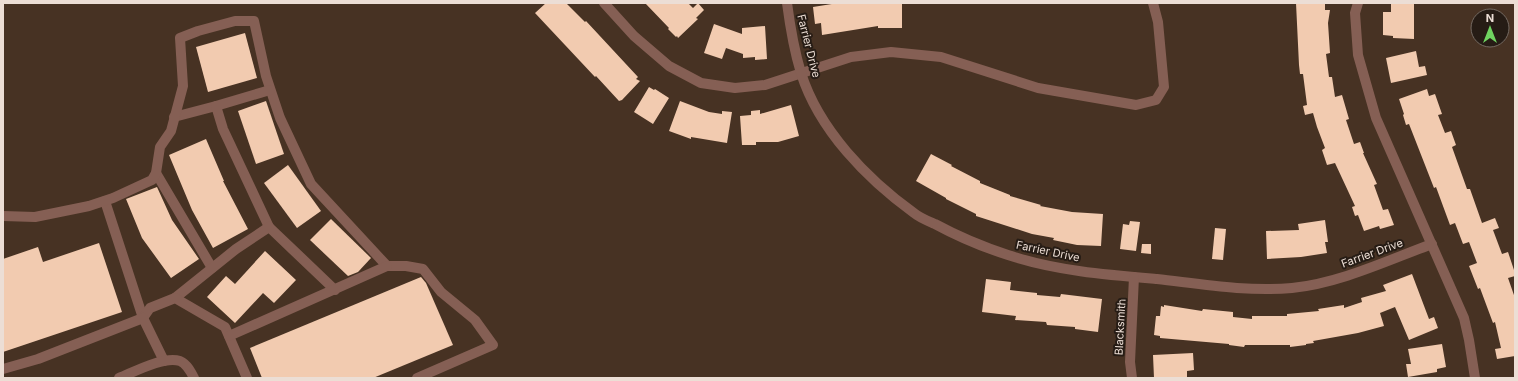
<svg xmlns="http://www.w3.org/2000/svg" width="1518" height="381" font-family="Inter,sans-serif">
<style>
.building{fill:#f2cbb0}
.lines{fill:none;stroke-linecap:round;stroke-linejoin:round}
.minor{stroke:#855f54;stroke-width:10}
.labels{text-anchor:middle;stroke-width:4;stroke-linejoin:round;paint-order:stroke}
.street-label{font-size:11px;fill:#ecded5;stroke:#261c15}
</style>
<rect width="100%" height="100%" fill="#473223"/>
<!-- building -->
<g class="building">
<polygon points="546,3 566,3 585,22 586,21 638,77 636,79 640,81 622,100 619,101 596,76 595,77 535,13"/>
<polygon points="645,3 688,3 693,8 698,3 704,10 696,18 698,19 678,38 677,36 676,37 668,29 669,28"/>
<polygon points="838,3 902,3 902,28 878,28 878,26 822,35 821,23 815,24 813,7"/>
<polygon points="1296,3 1325,3 1325,10 1330,10 1328,23 1330,53 1326,54 1329,77 1332,77 1335,97 1342,95 1349,119 1346,120 1354,144 1360,142 1364,153 1363,153 1377,184 1374,185 1383,210 1388,209 1394,225 1380,229 1379,226 1364,231 1358,215 1355,216 1352,207 1355,206 1335,163 1327,165 1322,150 1325,148 1317,127 1313,113 1305,115 1303,106 1307,105 1303,74 1300,74 1299,65"/>
<polygon points="1391,3 1414,3 1414,39 1393,38 1393,36 1383,35 1383,12 1391,12"/>
<polygon points="714,24 742,34 742,28 765,26 767,59 755,60 755,57 743,58 743,54 726,48 722,59 704,53"/>
<polygon points="245,33 257,78 208,92 196,47"/>
<polygon points="1416,51 1419,67 1425,66 1427,75 1391,83 1386,58"/>
<polygon points="649,87 654,90 655,89 669,98 653,124 634,112"/>
<polygon points="1427,89 1429,96 1435,94 1442,114 1438,115 1445,133 1451,131 1456,145 1452,147 1467,189 1470,189 1482,223 1495,218 1499,228 1493,230 1502,254 1508,252 1515,273 1515,276 1508,278 1515,298 1515,356 1497,359 1495,349 1501,348 1495,322 1493,323 1480,288 1478,289 1469,266 1477,263 1469,242 1463,244 1455,223 1450,225 1436,187 1434,188 1409,124 1406,125 1403,115 1404,114 1399,99"/>
<polygon points="266,101 284,154 256,164 238,111"/>
<polygon points="680,101 709,112 722,114 722,111 732,112 727,143 691,137 691,139 669,131"/>
<polygon points="791,105 799,136 778,142 756,142 756,145 742,145 740,116 751,115 751,111 760,110 760,114"/>
<polygon points="206,139 224,181 223,181 248,229 213,248 192,210 169,155"/>
<polygon points="931,154 952,165 951,166 980,181 980,183 1010,195 1010,196 1041,205 1040,206 1072,212 1103,214 1101,246 1077,245 1053,240 1054,238 1032,234 976,216 976,214 946,199 946,198 916,181"/>
<polygon points="288,165 321,211 297,228 264,183"/>
<polygon points="157,187 172,220 199,259 171,278 142,238 126,199"/>
<polygon points="331,219 371,258 358,272 348,276 310,240"/>
<polygon points="1325,220 1328,242 1325,242 1327,253 1301,257 1267,259 1266,231 1299,230 1298,224"/>
<polygon points="1130,221 1140,222 1136,251 1120,249 1123,224 1129,225"/>
<polygon points="1215,228 1226,229 1223,260 1212,259"/>
<polygon points="99,243 122,312 3,352 3,259 38,247 43,262"/>
<polygon points="1142,244 1151,244 1151,254 1141,253"/>
<polygon points="265,251 296,280 274,303 263,293 235,323 207,297 226,276 235,284"/>
<polygon points="1412,274 1429,319 1434,317 1438,328 1409,340 1395,307 1380,313 1384,326 1358,333 1313,341 1314,343 1306,344 1306,345 1290,347 1290,345 1245,345 1244,347 1229,345 1229,344 1160,338 1160,336 1154,335 1156,316 1160,316 1161,306 1164,307 1164,305 1202,311 1203,309 1233,312 1233,317 1252,319 1252,316 1287,316 1287,314 1319,311 1318,309 1344,305 1344,308 1362,302 1361,298 1386,291 1383,285"/>
<polygon points="421,277 426,283 453,345 373,378 262,378 250,348"/>
<polygon points="986,279 1011,282 1010,290 1037,293 1037,295 1060,297 1061,294 1102,299 1098,332 1075,329 1075,327 1047,325 1046,322 1015,320 1016,316 982,312"/>
<polygon points="1442,344 1446,367 1437,369 1437,372 1408,377 1406,364 1411,364 1408,349"/>
<polygon points="1193,353 1194,370 1187,371 1187,378 1154,378 1153,355"/>
</g>
<g class="lines">
<!-- minor -->
<g class="minor">
<polyline points="604,3 634,36 669,66 701,83 735,88 765,85 851,57 891,52 941,57 1038,88 1136,105 1156,100 1164,87 1158,22 1153,3"/>
<path d="M787,3C790,26 794,50 801,73C819,130 867,179 914,213C920,218 928,221 935,224C959,237 983,247 1008,255C1056,271 1108,275 1157,279C1201,284 1247,292 1292,288C1340,283 1386,261 1432,244"/>
<polyline points="1358,3 1355,13 1358,55 1376,118 1464,318 1469,340 1475,378"/>
<polyline points="174,117 216,106"/>
<polyline points="156,173 212,268"/>
<polyline points="105,201 143,318"/>
<polyline points="3,216 35,217 89,206 113,198 152,180 156,173 160,147 171,131 183,86 180,38 198,31 235,21 254,21 266,76 280,118 311,184 387,266 406,266 423,269 441,292 475,320 493,345 417,378"/>
<polyline points="269,227 223,129 216,106 270,90"/>
<polyline points="175,298 236,249 269,227 335,290"/>
<polyline points="143,318 150,308 175,298 225,327 247,378"/>
<polyline points="229,336 387,266"/>
<polyline points="3,369 38,359 143,318 164,361"/>
<path d="M119,378C134,372 163,356 180,361C187,364 191,372 194,378"/>
<polyline points="1132,378 1130,362 1134,277"/>
</g>
</g>
<g class="labels">
<!-- street labels -->
<g class="street-label">
<text transform="translate(809 46) rotate(76)" y="4">Farrier Drive</text>
<text transform="translate(1048 251) rotate(12)" y="4">Farrier Drive</text>
<text transform="translate(1372 253) rotate(-20)" y="4">Farrier Drive</text>
<text transform="translate(1120 327) rotate(-87)" y="4">Blacksmith</text>
</g>
</g>
<!-- border -->
<rect width="1518" height="381" fill="none" stroke="#ecded5" stroke-width="8"/>
<!-- north arrow -->
<g transform="translate(1490 28)"><circle r="19" fill="#261c15" stroke="#756a62"/>
<path d="M0-3L7 15L0 10L-7 15Z" fill="#6fd360"/>
<text y="-6" font-size="11" font-weight="bold" text-anchor="middle" fill="#ecded5">N</text>
</g>
</svg>
